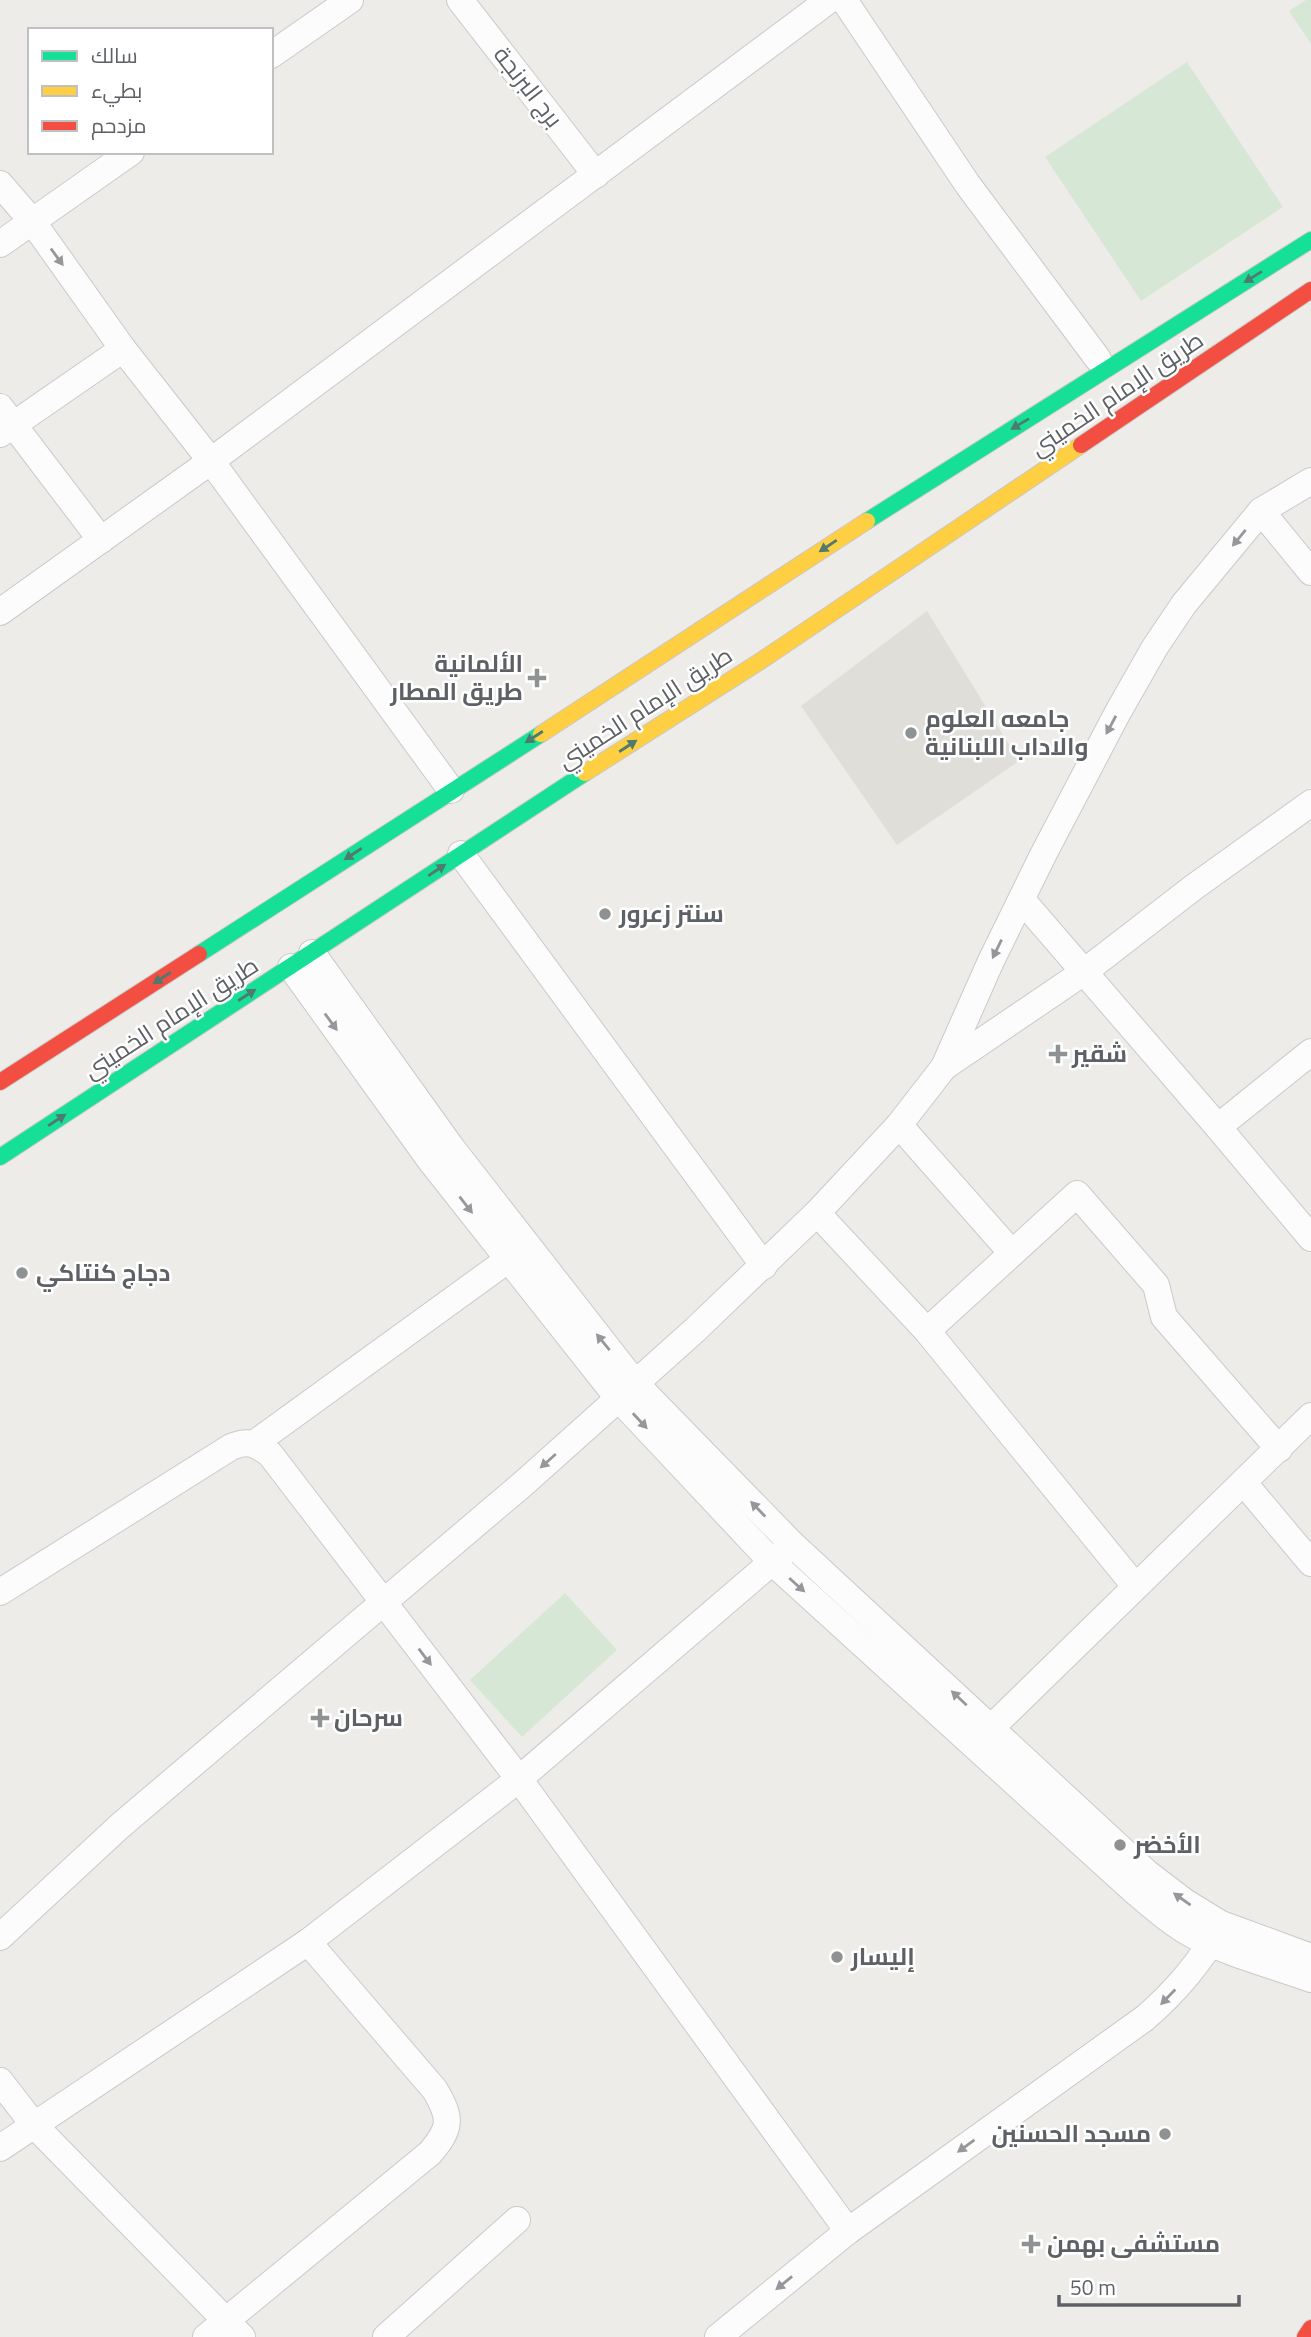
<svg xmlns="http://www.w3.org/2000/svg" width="1311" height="2337" font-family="'Titillium Web',Cairo,sans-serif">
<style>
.education{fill:#e0ded8}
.green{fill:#d6e8d5}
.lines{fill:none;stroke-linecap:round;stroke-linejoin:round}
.street-casing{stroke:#c9caca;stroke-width:28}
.fast-casing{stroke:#c8c8c8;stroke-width:18}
.slow-casing{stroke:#c8c8c8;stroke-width:18}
.jam-casing{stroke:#c8c8c8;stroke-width:18}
.street{stroke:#fcfcfc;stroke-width:26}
.fast{stroke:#16e098;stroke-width:16}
.slow{stroke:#ffcf43;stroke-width:16}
.jam{stroke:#f24e42;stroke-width:16}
.oneway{fill:#95979a}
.oneway2{fill:#4f7a6f}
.poi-dot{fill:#8f9293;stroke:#fff;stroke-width:2.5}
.labels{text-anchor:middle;stroke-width:5;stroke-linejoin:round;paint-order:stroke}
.street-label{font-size:24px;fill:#5d6165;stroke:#fff}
.poi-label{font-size:24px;font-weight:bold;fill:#5d6165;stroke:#fff;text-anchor:start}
</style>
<rect width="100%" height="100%" fill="#edece8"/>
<!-- education -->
<polygon class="education" points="927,611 1019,761 897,845 801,706"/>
<!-- green -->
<g class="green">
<polygon points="1306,0 1311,0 1311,44 1289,11"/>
<polygon points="1187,62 1283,207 1141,301 1045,157"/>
<polygon points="565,1593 617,1650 522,1737 470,1680"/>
</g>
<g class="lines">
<!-- street casing -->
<g class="street-casing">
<g id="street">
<polyline points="460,0 596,175"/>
<polyline points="844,0 968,185 1098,359"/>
<polyline points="271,55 350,0"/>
<polyline points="0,184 32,221 123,349 211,461 451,790"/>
<polyline points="0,244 131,152"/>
<polyline points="0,407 101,540"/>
<polyline points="0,434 123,349"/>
<polyline points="1261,511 1311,572"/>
<polyline points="0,612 211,461 829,0"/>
<polyline points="461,854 764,1266"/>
<polyline points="1022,900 1218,1127 1311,1238"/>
<polyline points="312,953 451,1147 635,1383 792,1544 1147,1873 1185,1902 1221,1924 1311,1957"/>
<path d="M291,967L430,1160L618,1398L772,1562L1132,1889C1151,1905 1171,1923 1193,1935C1229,1954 1272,1965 1311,1979"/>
<polyline points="944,1067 1084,972 1194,887 1311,803"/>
<polyline points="899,1125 1011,1252"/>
<polyline points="1218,1127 1311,1052"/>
<polyline points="817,1213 927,1331 1135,1586"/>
<polyline points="927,1331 1077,1194 1156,1285 1164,1317 1279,1449"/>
<polyline points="255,1443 509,1259"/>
<polyline points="1244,1483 1311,1563"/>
<path d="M0,1592L231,1447C248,1440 255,1443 270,1454L519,1779L848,2231"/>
<polyline points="991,1728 1311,1416"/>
<polyline points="0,1937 121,1825 524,1483 695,1330 817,1213 899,1125 944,1067 991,961 1043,855 1118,712 1155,647 1184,604 1261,511 1311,481"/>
<polyline points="0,2081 34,2125 242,2337"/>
<polyline points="0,2148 308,1942 519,1779 786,1550"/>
<path d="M206,2337L430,2153C451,2128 452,2119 435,2090L308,1942"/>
<polyline points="386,2337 517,2220"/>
<path d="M718,2337L848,2231L1145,2018C1175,1992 1200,1963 1219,1929"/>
</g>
</g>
<!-- fast casing -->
<g class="fast-casing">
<g id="fast">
<polyline points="867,521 1311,240"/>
<polyline points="199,954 541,734"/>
<polyline points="0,1157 585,773"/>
</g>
</g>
<!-- slow casing -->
<g class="slow-casing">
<g id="slow">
<polyline points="541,734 867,521"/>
<polyline points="585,773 762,660 1081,445"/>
</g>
</g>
<!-- jam casing -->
<g class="jam-casing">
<g id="jam">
<polyline points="1081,445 1311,290"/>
<polyline points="0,1082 199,954"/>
<polyline points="1305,2337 1311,2328"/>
</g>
</g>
<!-- street -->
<use href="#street" class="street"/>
<!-- fast -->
<use href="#fast" class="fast"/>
<!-- slow -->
<use href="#slow" class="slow"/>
<!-- jam -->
<use href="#jam" class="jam"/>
</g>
<!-- one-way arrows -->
<defs><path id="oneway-solid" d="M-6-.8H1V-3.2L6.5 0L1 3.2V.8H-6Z" transform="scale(1.75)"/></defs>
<g class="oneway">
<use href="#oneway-solid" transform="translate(57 257) rotate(54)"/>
<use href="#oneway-solid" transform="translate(1239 538) rotate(129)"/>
<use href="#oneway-solid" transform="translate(1111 725) rotate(118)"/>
<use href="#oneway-solid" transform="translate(997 949) rotate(116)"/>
<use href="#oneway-solid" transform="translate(331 1022) rotate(54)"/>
<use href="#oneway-solid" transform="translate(466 1205) rotate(52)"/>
<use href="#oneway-solid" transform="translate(603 1342) rotate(-129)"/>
<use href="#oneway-solid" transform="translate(640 1421) rotate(47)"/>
<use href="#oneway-solid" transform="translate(548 1461) rotate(138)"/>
<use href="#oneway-solid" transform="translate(758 1509) rotate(-134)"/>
<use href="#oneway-solid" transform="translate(797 1585) rotate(42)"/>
<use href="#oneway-solid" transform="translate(425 1657) rotate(53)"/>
<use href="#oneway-solid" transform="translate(959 1698) rotate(-137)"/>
<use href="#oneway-solid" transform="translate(1182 1899) rotate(-145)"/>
<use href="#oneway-solid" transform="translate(1168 1997) rotate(134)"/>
<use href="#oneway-solid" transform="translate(966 2146) rotate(144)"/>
<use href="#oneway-solid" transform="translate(784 2283) rotate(141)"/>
</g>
<g class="oneway2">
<use href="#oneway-solid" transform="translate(1253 277) rotate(148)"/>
<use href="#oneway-solid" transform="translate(1020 424) rotate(149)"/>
<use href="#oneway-solid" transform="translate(828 546) rotate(146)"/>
<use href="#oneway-solid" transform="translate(534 737) rotate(147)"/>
<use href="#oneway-solid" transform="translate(628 746) rotate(-33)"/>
<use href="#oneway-solid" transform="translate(353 854) rotate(147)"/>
<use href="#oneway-solid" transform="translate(437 870) rotate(-34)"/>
<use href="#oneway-solid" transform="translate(162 978) rotate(147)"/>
<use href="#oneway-solid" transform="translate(247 995) rotate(-33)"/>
<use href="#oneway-solid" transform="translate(57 1120) rotate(-33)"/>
</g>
<!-- markers -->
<g class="poi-dot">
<path d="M533.5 667.5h7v7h7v7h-7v7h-7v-7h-7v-7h7z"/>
<circle cx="911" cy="733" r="7"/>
<circle cx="605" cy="914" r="7"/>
<path d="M1054.5 1043.5h7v7h7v7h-7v7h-7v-7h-7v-7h7z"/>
<circle cx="22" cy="1273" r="7"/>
<path d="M316.5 1707.5h7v7h7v7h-7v7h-7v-7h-7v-7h7z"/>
<circle cx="1120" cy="1845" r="7"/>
<circle cx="837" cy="1957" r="7"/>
<circle cx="1165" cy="2134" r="7"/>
<path d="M1027.5 2233.5h7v7h7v7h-7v7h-7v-7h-7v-7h7z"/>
</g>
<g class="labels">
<!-- street labels -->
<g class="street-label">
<text transform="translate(528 87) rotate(52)" y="8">برج البرنجة</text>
<text transform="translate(1117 394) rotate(-34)" y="8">طريق الإمام الخميني</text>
<text transform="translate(645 708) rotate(-33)" y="8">طريق الإمام الخميني</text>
<text transform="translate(171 1018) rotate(-33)" y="8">طريق الإمام الخميني</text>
</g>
<!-- poi labels -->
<g class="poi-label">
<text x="523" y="672" text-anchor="end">الألمانية<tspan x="523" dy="28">طريق المطار</tspan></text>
<text x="925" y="727">جامعه العلوم<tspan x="925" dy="28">والاداب اللبنانية</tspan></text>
<text x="619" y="922">سنتر زعرور</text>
<text x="1072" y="1062">شقير</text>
<text x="36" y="1281">دجاج كنتاكي</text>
<text x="334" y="1726">سرحان</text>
<text x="1134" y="1853">الأخضر</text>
<text x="851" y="1965">إليسار</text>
<text x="1151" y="2142" text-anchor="end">مسجد الحسنين</text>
<text x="1047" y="2252">مستشفى بهمن</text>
</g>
</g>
<!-- legend -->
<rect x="28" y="28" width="245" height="126" fill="#ffffff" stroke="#bec0c1" stroke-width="2"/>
<rect x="42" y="51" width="35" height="10" fill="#16e098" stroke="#bec0c1" stroke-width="2"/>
<text x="91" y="63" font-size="21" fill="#5d6165">سالك</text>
<rect x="42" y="86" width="35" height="10" fill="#ffcf43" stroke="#bec0c1" stroke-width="2"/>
<text x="91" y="98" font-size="21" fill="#5d6165">بطيء</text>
<rect x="42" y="121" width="35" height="10" fill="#f24e42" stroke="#bec0c1" stroke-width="2"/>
<text x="91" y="133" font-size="21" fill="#5d6165">مزدحم</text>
<!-- scale -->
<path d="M1059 2295v10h180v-10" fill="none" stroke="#5d6165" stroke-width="3.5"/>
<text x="1070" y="2295" font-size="21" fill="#5d6165" stroke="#ffffff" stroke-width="5" paint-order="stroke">50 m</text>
</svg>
